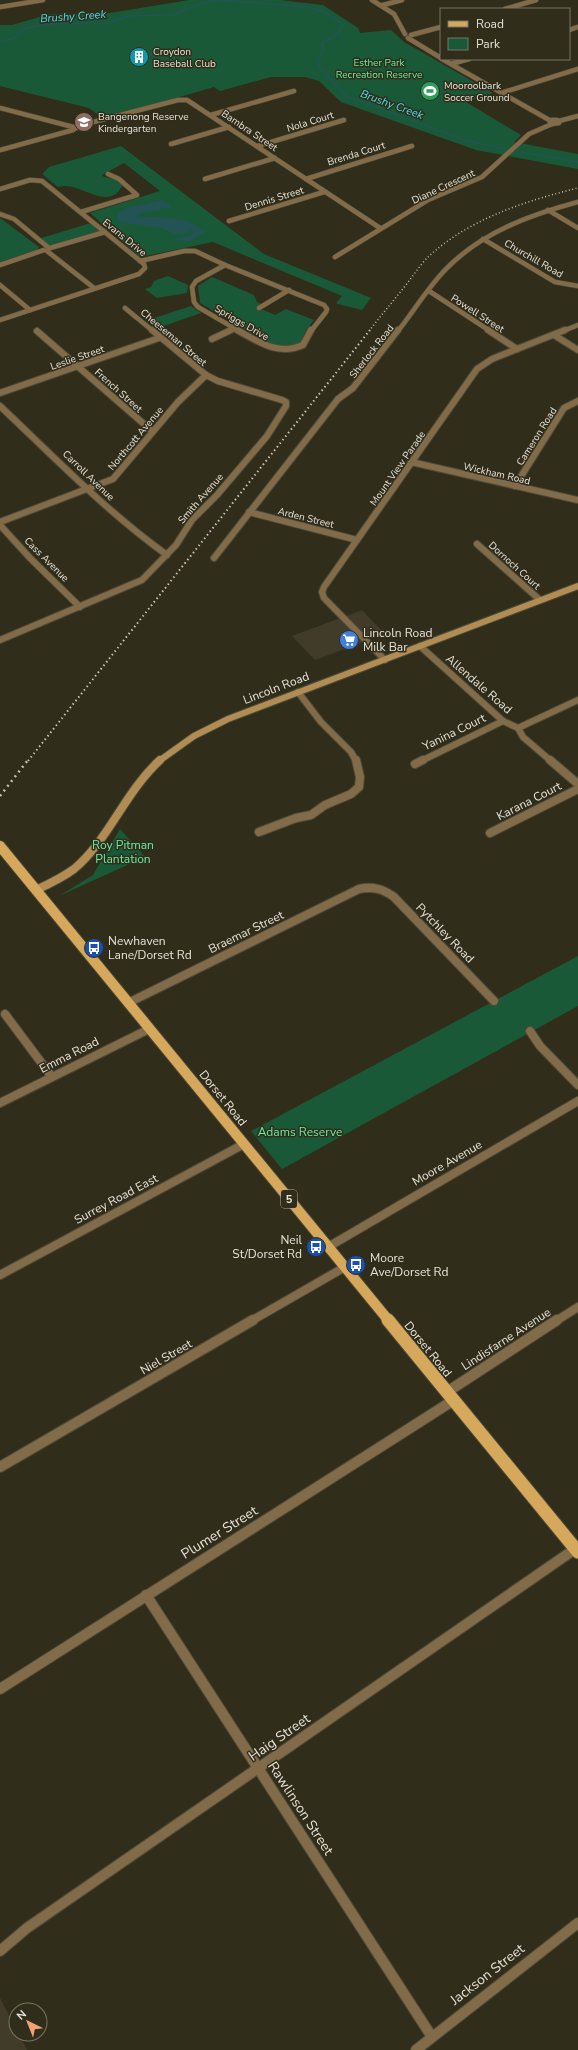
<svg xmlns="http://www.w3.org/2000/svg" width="578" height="2050" font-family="'Nunito Sans',sans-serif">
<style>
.commercial{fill:#413b29}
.green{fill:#1a5938}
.water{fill:#245356}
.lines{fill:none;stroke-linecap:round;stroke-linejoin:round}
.stream{stroke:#245356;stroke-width:1.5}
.street-far3-casing{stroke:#4e4a39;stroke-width:5.5}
.street-far2-casing{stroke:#4e4a39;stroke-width:8}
.street-far1-casing{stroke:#4e4a39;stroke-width:10}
.street-casing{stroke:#4e4a39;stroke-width:12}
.secondary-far1-casing{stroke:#4e4a39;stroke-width:8}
.secondary-casing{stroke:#4e4a39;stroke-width:10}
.primary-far1-casing{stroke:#4e4a39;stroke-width:12}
.primary-casing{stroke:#4e4a39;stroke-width:15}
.street-far3{stroke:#816b48;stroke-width:4.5}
.street-far2{stroke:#816b48;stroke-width:6}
.street-far1{stroke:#816b48;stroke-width:8}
.street{stroke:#816b48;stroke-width:10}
.secondary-far1{stroke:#b18d54;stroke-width:6}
.secondary{stroke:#b18d54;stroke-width:8}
.primary-far1{stroke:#d6a85c;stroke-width:10}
.primary{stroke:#d6a85c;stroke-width:13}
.rail-far2{stroke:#c6c2b6;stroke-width:1.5;stroke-dasharray:1 2.5;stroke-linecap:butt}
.rail-far1{stroke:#c6c2b6;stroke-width:2;stroke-dasharray:1.5 3;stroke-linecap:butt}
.rail{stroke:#c6c2b6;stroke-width:2.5;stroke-dasharray:2 4;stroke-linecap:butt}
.labels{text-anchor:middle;stroke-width:3;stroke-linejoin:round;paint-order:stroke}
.far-poi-label{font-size:10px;fill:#e5e2d7;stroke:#312d1b;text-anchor:start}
.far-park-label{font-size:10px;fill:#68eda3;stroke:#312d1b}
.far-street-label{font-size:10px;fill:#e5e2d7;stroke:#312d1b}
.far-water-label{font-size:11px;font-style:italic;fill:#48e2ec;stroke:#312d1b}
.shield{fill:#312d1b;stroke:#afac9f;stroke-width:1}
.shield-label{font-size:11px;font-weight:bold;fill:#e5e2d7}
.poi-label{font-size:12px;fill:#e5e2d7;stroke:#312d1b;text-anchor:start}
.street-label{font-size:12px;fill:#e5e2d7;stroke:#312d1b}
.park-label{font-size:12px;fill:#68eda3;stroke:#312d1b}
.near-street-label{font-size:14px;fill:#e5e2d7;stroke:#312d1b}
</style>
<rect width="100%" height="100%" fill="#312d1b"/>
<!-- commercial -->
<g class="commercial">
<polygon points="362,610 385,634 315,660 292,636"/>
<polygon points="0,1998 16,2029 16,2034 19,2034 27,2050 0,2050"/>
</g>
<!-- green -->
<g class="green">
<polygon points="189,0 280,0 323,5 358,28 360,33 391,30 404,42 493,93 466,102 521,135 514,142 578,154 578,169 476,150 341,102 319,81 305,77 271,77 220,91 214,87 104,119 89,108 0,86 0,25 12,25 50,14 110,13"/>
<path d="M121,146L264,254L371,298L362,310L338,304L336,303L342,296L213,242L140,257L90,213L160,191L124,163L102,175L104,177L115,179L124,185C120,187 119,192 116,194C98,205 78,181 58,187L42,174L49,167Z"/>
<polygon points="0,218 39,247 37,250 0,262"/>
<polygon points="91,223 99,231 50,246 38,239"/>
<polygon points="168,276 188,285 187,293 157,298 145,289 151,287 154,281"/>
<polygon points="212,277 254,295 257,302 261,304 257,307 275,315 286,309 314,320 306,330 300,343 291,347 272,345 200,303 198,286"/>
<polygon points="191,306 201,313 158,328 148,320"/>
<polygon points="120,829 145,857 59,896 93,875"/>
<polygon points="578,956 578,1006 282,1169 251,1131"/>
</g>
<!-- water -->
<path class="water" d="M162,200L172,207L137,214L138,217C161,217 188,215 205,232L190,241L173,240L189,236L195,232L192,230L184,234H174L162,228L119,222L117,214L128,208Z"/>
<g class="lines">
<!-- stream -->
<g class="stream">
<polyline points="220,0 308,7 325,12 343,25 336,35 322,43 323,49 318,63 320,68 346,96 468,141 506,149"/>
<polyline points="0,41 13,39 24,29 46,24 105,23 130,16 172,15 200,4 219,0"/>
<polyline points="520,152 578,162"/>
</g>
<!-- street-far3 casing -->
<g class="street-far3-casing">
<g id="street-far3">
<polyline points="372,0 394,14 405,34"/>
<polyline points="383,5 402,0"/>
<polyline points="0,7 43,0"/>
<polyline points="505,9 536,0"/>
<polyline points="569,30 578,27"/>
<polyline points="411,35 441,27"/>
<polyline points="408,38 441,58"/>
<polyline points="442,59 551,121"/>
<polyline points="451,64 469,59"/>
<polyline points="501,93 578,69"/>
<polyline points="0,108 77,128"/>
<polyline points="211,115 294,91"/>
<polygon points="552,120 557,120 559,123 552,124 550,122"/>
<polyline points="559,121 578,116"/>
<polyline points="171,144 229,127"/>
<polyline points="258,146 344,120"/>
<polyline points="0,150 73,130 78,126 178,100 187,100 380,228"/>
<polyline points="205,179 275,158"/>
<polyline points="306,179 412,146"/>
<polyline points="0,189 30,180 42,181 144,264 145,268 139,274 0,320"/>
<polyline points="548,210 578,228"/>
<polyline points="81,212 137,195 119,179 108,174"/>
<polyline points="0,214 14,219 49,248"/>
<polyline points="229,221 324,192"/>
<polyline points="483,239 555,282 578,286"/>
<polyline points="50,248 105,232"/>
<polyline points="47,251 94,288"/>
<polyline points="335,257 428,200 482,177 529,134 552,124"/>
<polyline points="140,261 184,251 195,251 225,265"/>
<polyline points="0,265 44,250"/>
<polyline points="225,265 324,305 327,309 326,312 311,331"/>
<polyline points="225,265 196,281 192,287 194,302 198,307 239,331"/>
<polyline points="0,285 30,310"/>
<polyline points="429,291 490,331"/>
<polyline points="125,308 153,331"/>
<polyline points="259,308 289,290"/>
<polyline points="229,331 235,328"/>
<path d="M398,331C414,311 428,287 446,269C482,232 530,215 578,202"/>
<polyline points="563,331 578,325"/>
</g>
</g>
<!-- street-far2 casing -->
<g class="street-far2-casing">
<g id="street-far2">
<path d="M237,330C259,342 278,356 303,345L311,330"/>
<polyline points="488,330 517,349"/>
<polyline points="37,331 152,431"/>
<polyline points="554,335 578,350"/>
<polyline points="212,339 231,330"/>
<polyline points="0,393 159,338"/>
<path d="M0,406C54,457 107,512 167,555"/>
<polyline points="411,462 578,500"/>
<polyline points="515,486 564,408 578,401"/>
<polyline points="249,512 357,540"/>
<polyline points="0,522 113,479 178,402 206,375"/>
<polyline points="0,525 30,558 80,607"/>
<polyline points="477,544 540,600"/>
<polyline points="214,558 338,399 353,388 398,330"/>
<polyline points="0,640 142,580 176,545 192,520 217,495 267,436 286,406 286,402 282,400 218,381 206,375 152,330"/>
<polyline points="420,646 503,721 518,728 523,737 551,761"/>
<polyline points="385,660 324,598 322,592 324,587 477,369 492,359 565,330"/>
<polyline points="298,692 321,722 351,752 356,761"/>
<polyline points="518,728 578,700"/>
<polyline points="421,761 503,721"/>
</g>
</g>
<!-- street-far1 casing -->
<g class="street-far1-casing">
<g id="street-far1">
<polyline points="550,760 578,784"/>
<polyline points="415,764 423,760"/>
<polyline points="259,832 296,818 311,815 325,805 351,794 359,787 360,777 356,760"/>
<polyline points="490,833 578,789"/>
<path d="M128,1003L359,889C373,886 383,889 394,897L494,1001"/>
<polyline points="5,1014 52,1077"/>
<polyline points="530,1031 540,1046 578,1085"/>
<polyline points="0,1103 149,1029"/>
<polyline points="328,1247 578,1101"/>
<polyline points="0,1275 244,1144"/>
<polyline points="251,1321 345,1267"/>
<polyline points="556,1321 578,1307"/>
</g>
</g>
<!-- street casing -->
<g class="street-casing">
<g id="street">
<polyline points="447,1392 557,1320"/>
<polyline points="0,1467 253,1320"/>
<polyline points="146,1595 432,2037"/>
<polyline points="0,1689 454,1400"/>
<polyline points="0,1951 27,1928 575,1549"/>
<polyline points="416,2050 578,1923"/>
</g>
</g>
<!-- secondary-far1 casing -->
<g class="secondary-far1-casing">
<polyline id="secondary-far1" points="159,761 194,736 228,719 578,586"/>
</g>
<!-- secondary casing -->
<g class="secondary-casing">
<path id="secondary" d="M36,890C49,884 62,878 74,869C108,841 125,792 160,760"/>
</g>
<!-- primary-far1 casing -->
<g class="primary-far1-casing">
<polyline id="primary-far1" points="0,846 389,1321"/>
</g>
<!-- primary casing -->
<g class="primary-casing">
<polyline id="primary" points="388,1320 578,1552"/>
</g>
<!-- street-far3 -->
<use href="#street-far3" class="street-far3"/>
<!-- street-far2 -->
<use href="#street-far2" class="street-far2"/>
<!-- street-far1 -->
<use href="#street-far1" class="street-far1"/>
<!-- street -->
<use href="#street" class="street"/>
<!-- secondary-far1 -->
<use href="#secondary-far1" class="secondary-far1"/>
<!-- secondary -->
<use href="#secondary" class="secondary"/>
<!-- primary-far1 -->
<use href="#primary-far1" class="primary-far1"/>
<!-- primary -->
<use href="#primary" class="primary"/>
<!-- rail-far2 -->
<path class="rail-far2" d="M369,331C382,314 396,298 409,281C415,273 421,264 428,257C469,219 525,201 578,188"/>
<!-- rail-far1 -->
<polyline class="rail-far1" points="28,761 370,330"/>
<!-- rail -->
<polyline class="rail" points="0,796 28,760"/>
</g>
<!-- icons -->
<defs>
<g id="building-disc" transform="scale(1)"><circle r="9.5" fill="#0f9aa8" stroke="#312d1b"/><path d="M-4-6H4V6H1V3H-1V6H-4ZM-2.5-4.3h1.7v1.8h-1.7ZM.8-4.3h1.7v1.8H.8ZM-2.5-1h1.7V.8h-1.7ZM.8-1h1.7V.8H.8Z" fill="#fff"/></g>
<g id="stadium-disc" transform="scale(1)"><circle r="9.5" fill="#2e9e5b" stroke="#312d1b"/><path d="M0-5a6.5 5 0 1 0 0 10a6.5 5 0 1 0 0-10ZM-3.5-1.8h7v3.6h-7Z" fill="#fff"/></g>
<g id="school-disc" transform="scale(1)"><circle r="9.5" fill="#8d6e63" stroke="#312d1b"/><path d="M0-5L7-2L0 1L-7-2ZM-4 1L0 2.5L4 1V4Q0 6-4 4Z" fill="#fff"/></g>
<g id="supermarket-disc" transform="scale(1)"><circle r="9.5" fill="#3f7fe0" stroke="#312d1b"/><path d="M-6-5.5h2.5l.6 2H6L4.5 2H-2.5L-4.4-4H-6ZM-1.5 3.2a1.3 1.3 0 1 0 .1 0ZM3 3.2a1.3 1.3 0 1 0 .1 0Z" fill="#fff"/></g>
<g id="bus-disc" transform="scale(1)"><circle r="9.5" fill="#1a4fb4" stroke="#312d1b"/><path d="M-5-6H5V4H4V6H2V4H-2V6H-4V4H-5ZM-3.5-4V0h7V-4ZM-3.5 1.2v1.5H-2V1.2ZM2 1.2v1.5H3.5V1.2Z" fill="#fff"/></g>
</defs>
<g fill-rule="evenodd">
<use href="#building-disc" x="139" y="57"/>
<use href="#stadium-disc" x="430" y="91"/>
<use href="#school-disc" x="84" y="122"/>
<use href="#supermarket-disc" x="349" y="640"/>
<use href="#bus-disc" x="94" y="948"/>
<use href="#bus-disc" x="316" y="1247"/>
<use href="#bus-disc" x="356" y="1265"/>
</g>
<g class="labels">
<!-- far-poi labels -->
<g class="far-poi-label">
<text x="153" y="55">Croydon<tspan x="153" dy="12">Baseball Club</tspan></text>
<text x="444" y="89">Mooroolbark<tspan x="444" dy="12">Soccer Ground</tspan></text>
<text x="98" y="120">Bangenong Reserve<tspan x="98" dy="12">Kindergarten</tspan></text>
</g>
<!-- far-park labels -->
<g class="far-park-label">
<text x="379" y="66">Esther Park<tspan x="379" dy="12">Recreation Reserve</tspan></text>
</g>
<!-- far-street labels -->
<g class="far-street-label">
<text transform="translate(310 121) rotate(-17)" y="4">Nola Court</text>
<text transform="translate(250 130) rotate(34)" y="4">Bambra Street</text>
<text transform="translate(356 153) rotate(-17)" y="4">Brenda Court</text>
<text transform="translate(443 186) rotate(-25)" y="4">Diane Crescent</text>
<text transform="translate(274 198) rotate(-17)" y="4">Dennis Street</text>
<text transform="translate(125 237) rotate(39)" y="4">Evans Drive</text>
<text transform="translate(534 258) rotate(30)" y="4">Churchill Road</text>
<text transform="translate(478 313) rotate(33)" y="4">Powell Street</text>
<text transform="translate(242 322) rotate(30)" y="4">Spriggs Drive</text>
<text transform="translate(174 337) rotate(40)" y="4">Cheeseman Street</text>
<text transform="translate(371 351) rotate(-52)" y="4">Sherlock Road</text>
<text transform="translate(77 357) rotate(-19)" y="4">Leslie Street</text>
<text transform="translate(119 390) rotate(42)" y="4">French Street</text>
<text transform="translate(536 436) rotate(-58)" y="4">Cameron Road</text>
<text transform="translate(135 438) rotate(-50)" y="4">Northcott Avenue</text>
<text transform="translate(397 468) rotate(-55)" y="4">Mount View Parade</text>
<text transform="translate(497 473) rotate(13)" y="4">Wickham Road</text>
<text transform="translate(89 475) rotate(44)" y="4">Carroll Avenue</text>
<text transform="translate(200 498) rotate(-49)" y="4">Smith Avenue</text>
<text transform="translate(306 517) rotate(14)" y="4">Arden Street</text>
<text transform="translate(47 559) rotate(45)" y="4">Cass Avenue</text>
<text transform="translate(515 565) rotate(42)" y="4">Dornoch Court</text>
</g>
<!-- far-water labels -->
<g class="far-water-label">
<text transform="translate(73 16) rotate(-4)" y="4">Brushy Creek</text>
<text transform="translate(392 104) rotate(20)" y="4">Brushy Creek</text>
</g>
<!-- shield labels -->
<rect class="shield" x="281" y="1190" width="16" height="18" rx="3"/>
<g class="shield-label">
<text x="289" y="1203">5</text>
</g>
<!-- poi labels -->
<g class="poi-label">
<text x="363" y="637">Lincoln Road<tspan x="363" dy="14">Milk Bar</tspan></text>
<text x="108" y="945">Newhaven<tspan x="108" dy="14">Lane/Dorset Rd</tspan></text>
<text x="302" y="1244" text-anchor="end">Neil<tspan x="302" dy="14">St/Dorset Rd</tspan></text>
<text x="370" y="1262">Moore<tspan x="370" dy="14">Ave/Dorset Rd</tspan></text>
</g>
<!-- street labels -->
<g class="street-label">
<text transform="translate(479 684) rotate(41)" y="4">Allendale Road</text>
<text transform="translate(276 688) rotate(-21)" y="4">Lincoln Road</text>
<text transform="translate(454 732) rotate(-26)" y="4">Yanina Court</text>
<text transform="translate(529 801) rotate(-27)" y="4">Karana Court</text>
<text transform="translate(246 932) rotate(-26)" y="4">Braemar Street</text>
<text transform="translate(445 933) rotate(46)" y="4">Pytchley Road</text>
<text transform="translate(69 1055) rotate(-27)" y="4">Emma Road</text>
<text transform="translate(223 1098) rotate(51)" y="4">Dorset Road</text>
<text transform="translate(447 1163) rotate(-30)" y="4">Moore Avenue</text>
<text transform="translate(116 1199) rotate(-28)" y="4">Surrey Road East</text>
<text transform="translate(506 1339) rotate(-33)" y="4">Lindisfarne Avenue</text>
<text transform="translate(428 1349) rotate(51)" y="4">Dorset Road</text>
<text transform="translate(166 1357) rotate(-30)" y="4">Niel Street</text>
</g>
<!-- park labels -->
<g class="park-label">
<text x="123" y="849">Roy Pitman<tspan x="123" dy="14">Plantation</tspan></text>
<text x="300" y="1136">Adams Reserve</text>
</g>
<!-- near-street labels -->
<g class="near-street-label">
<text transform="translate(219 1532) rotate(-32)" y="5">Plumer Street</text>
<text transform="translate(279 1737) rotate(-35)" y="5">Haig Street</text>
<text transform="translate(301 1808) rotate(57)" y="5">Rawlinson Street</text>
<text transform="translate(487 1974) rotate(-38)" y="5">Jackson Street</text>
</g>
</g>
<!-- legend -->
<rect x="440" y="8" width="130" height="52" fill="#312d1b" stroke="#797566"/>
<rect x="448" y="21" width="20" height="6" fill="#d6a85c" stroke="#797566"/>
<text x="476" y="28" font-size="12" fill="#e5e2d7">Road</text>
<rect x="448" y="38" width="20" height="12" fill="#1a5938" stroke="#797566"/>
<text x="476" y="48" font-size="12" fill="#e5e2d7">Park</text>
<!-- north arrow -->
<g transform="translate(28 2022) rotate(317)"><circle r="19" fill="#312d1b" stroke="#797566"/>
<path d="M0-3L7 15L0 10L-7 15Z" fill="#efa376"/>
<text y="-6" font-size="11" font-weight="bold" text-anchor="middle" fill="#e5e2d7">N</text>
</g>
</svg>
